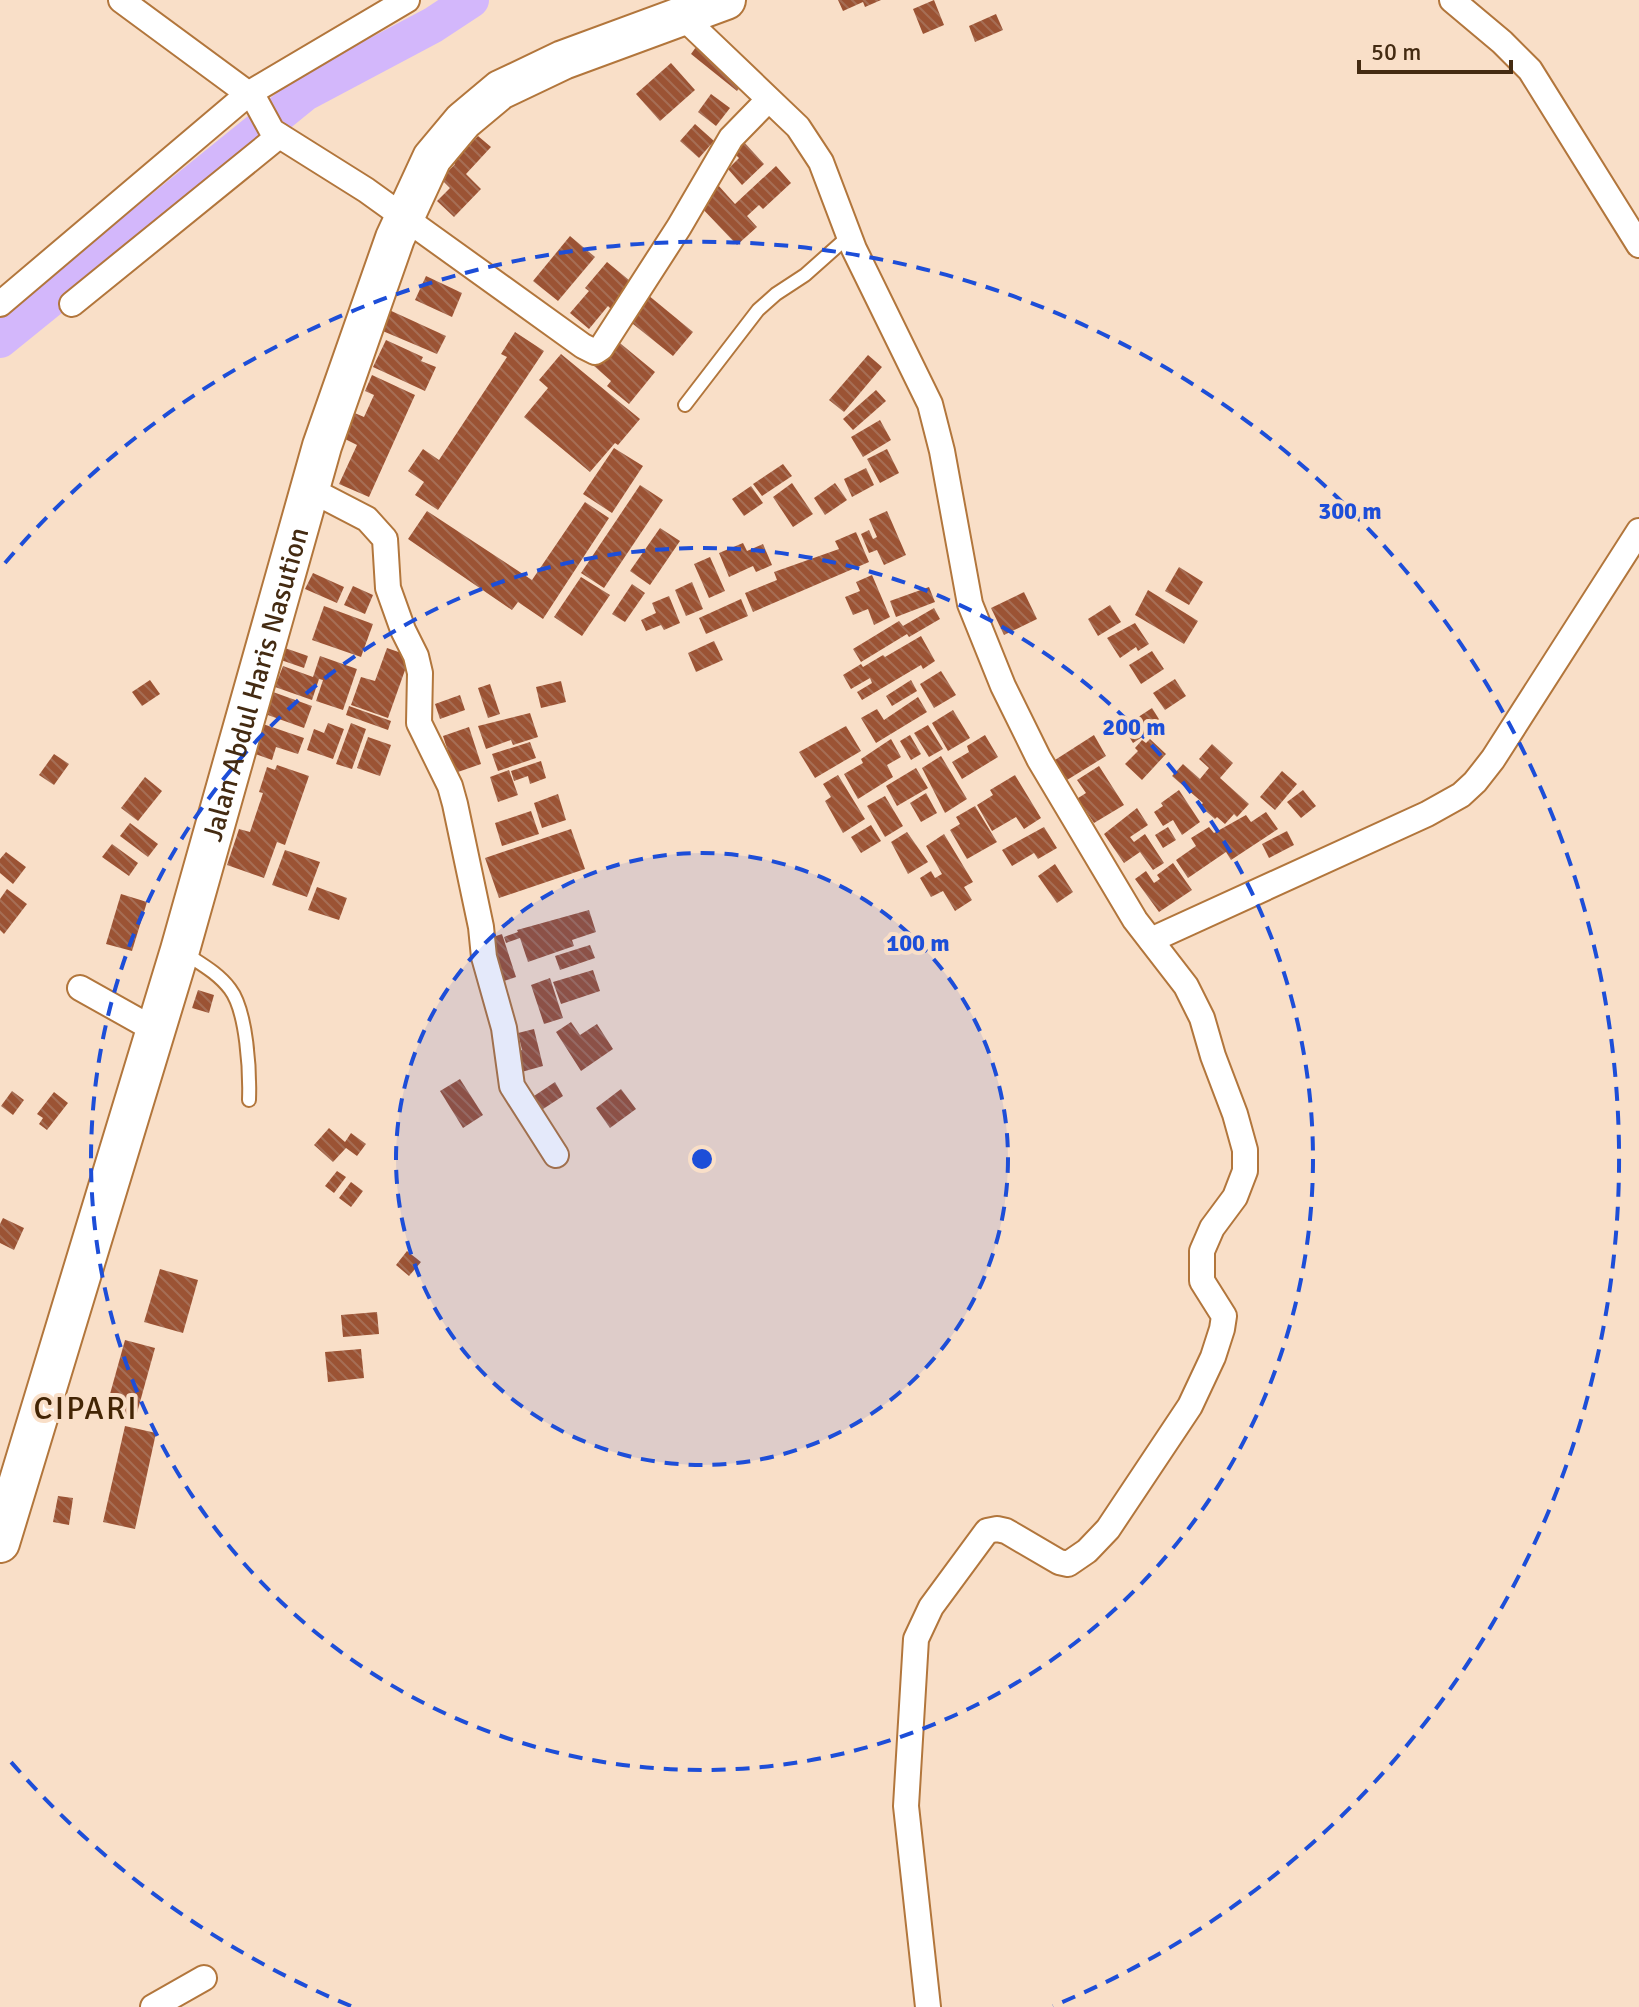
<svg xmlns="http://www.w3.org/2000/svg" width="1639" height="2007" font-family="Signika,sans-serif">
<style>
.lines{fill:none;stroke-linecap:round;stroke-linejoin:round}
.river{stroke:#d3b7fb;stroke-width:36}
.building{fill:url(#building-back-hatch)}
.service-casing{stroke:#b2763c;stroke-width:16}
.minor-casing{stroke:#b2763c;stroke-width:28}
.primary-casing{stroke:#b2763c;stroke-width:42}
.service{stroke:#fff;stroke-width:12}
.minor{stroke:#fff;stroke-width:24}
.primary{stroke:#fff;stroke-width:38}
.ring{fill:none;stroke:#1d4ed8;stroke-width:4;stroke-dasharray:14 10}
.labels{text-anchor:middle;stroke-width:8;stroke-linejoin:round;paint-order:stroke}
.street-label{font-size:28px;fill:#442b12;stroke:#f9dfc8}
.quarter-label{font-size:32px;letter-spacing:2px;fill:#432505;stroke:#f9dfc8}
.centre{fill:#1d4ed8;stroke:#f9dfc8;stroke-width:4}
.ring-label{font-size:24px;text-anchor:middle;font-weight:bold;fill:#1d4ed8;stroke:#f9dfc8;stroke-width:8;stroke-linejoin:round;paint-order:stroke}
</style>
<defs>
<pattern id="building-back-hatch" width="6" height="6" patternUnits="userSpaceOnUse" patternTransform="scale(2)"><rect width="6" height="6" fill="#9b5334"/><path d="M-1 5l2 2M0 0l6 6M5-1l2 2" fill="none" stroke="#a66e55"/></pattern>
</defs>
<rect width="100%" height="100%" fill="#f9dfc8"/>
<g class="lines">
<!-- river -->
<polyline class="river" points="0,340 305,93 433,25 471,0"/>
</g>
<!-- building -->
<g class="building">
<polygon points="838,0 881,0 865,7 863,2 843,11"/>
<polygon points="934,0 944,25 923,34 913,9"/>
<polygon points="996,14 1003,30 975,42 969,26"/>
<polygon points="701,40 747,78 737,91 691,54"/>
<polygon points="671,63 695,90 660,121 636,94"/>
<polygon points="711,94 730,108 716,126 698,112"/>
<polygon points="695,124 714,141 699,158 680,141"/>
<polygon points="478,136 491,147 466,174 481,189 454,217 437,201 450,188 441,179 455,164 449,158 459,148 463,152"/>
<polygon points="743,141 764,164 742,185 728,169 739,158 733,152"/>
<polygon points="776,166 791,183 763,209 759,205 747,216 757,227 737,245 698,204 718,185 735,204"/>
<polygon points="570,236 595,257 558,301 533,281"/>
<polygon points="607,262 635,285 613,311 608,306 589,329 570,313 589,291 585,288"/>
<polygon points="426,276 462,293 452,317 415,300"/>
<polygon points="648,295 693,332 673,356 628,320"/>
<polygon points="387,309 446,336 437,354 378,329"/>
<polygon points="515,332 544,351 438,510 415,495 424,482 408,471 423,449 439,460 507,357 501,354"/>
<polygon points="615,339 655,372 629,404 607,386 611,381 593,365"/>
<polygon points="386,340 423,357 421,361 436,367 425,391 373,367"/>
<polygon points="561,354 640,419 618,445 615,443 590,472 524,417 548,388 539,380"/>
<polygon points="868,355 882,367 844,412 829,400"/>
<polygon points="372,375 415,395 369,497 339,484 357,445 339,436 350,411 364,417 374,395 365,391"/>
<polygon points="876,390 886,401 853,430 843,419"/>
<polygon points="880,420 891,440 863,457 851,437"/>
<polygon points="614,448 643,466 612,513 583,494"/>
<polygon points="887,449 899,473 880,483 867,459"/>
<polygon points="783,464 792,476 762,496 753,484"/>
<polygon points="866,468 874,485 852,497 844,479"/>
<polygon points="792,483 813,514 793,527 773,497"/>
<polygon points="835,483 847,500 825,515 814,498"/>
<polygon points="640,485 663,500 604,588 581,573"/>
<polygon points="751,486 763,503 744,516 732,499"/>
<polygon points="585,502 609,518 543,619 518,602 512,610 408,539 427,511 532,580"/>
<polygon points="887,511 906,555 884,565 877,550 869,553 861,534 869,530 873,539 877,537 869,519"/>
<polygon points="660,528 680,541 650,585 630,571"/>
<polygon points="856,532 869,562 753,612 745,593 777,580 774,572 839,549 835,541"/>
<polygon points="743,543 747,551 763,544 772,565 756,572 753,566 729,577 719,553"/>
<polygon points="710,557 725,591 709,598 694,564"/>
<polygon points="1179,567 1203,582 1189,605 1165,591"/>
<polygon points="313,573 344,587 337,603 305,589"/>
<polygon points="872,575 890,617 874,625 868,609 853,615 845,597 860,591 856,582"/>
<polygon points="581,577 610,595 582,636 554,617"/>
<polygon points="692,582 703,609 686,616 675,590"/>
<polygon points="632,584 645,593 625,622 612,614"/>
<polygon points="353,586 373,595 365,614 344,605"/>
<polygon points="929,587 935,602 896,617 890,601"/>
<polygon points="1148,590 1198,621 1184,644 1135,615"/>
<polygon points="1024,592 1037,619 1004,635 991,608"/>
<polygon points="669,596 680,623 664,630 661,625 646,631 641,620 656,613 652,603"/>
<polygon points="741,599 748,616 706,634 699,618"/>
<polygon points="1110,605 1121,622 1098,636 1088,619"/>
<polygon points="324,606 373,624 361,657 312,640"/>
<polygon points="934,608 940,619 909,637 907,634 861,662 853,649 899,621 903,626"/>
<polygon points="1135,623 1149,644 1138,651 1136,647 1120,658 1107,638"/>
<polygon points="921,636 935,661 923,669 921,665 862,700 857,692 872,683 870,678 851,689 843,675 861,664 863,667 883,655 885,657"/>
<polygon points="714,641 723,660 696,672 688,653"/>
<polygon points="282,647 308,656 304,668 278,659"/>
<polygon points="387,648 410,656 388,718 351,705 361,677 375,681"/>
<polygon points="1152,651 1164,669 1141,684 1129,665"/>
<polygon points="320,656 357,669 343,710 316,701 323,680 319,679 312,700 275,687 283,666 313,677"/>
<polygon points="941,671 956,695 934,708 920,684"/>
<polygon points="1175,679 1186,696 1165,710 1153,693"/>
<polygon points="150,680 160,694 142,706 132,692"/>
<polygon points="911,680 917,691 892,706 886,696"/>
<polygon points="561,681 566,702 541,708 536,687"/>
<polygon points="490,684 500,714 488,718 478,688"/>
<polygon points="273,692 312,706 304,728 265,714"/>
<polygon points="460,695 465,710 440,719 435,704"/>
<polygon points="918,697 927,712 876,743 861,718 877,709 884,720"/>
<polygon points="349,706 391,721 388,730 346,715"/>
<polygon points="1152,708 1162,724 1133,743 1123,727"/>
<polygon points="953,710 970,738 948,751 932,723"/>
<polygon points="530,713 538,737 513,745 511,740 486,749 478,726"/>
<polygon points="260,723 304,738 298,754 276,747 272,760 250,752"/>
<polygon points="328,723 344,729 333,759 307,750 314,729 324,733"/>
<polygon points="351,723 366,729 352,769 336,764"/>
<polygon points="928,725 943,749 929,757 914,733"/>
<polygon points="846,726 861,751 815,778 799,752"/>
<polygon points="469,727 481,764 455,773 443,736"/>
<polygon points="910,735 921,754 911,760 900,741"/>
<polygon points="985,735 998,757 962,779 952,762 969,752 967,746"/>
<polygon points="1094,735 1106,756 1067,780 1055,760"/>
<polygon points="368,737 391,745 380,776 357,768"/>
<polygon points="891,739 901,757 887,765 893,777 858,799 844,774 863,763 861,759"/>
<polygon points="1150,739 1166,754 1142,780 1125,764 1138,751 1135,748 1142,740 1146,743"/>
<polygon points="530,742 536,758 498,771 492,754"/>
<polygon points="1212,744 1233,763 1220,778 1249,804 1237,817 1234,814 1225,824 1217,817 1215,819 1200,806 1203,803 1172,776 1183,764 1200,779 1209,768 1199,759"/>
<polygon points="54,754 69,764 54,785 39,775"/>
<polygon points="941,756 967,799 945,813 922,768"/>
<polygon points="541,761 546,778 530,784 528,776 514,781 511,771"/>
<polygon points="277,765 309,776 285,845 277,842 264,878 227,865 239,829 250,832 263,793 259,792 267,767 275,770"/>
<polygon points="1099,766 1124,805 1094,823 1086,811 1080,815 1072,802 1086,793 1077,780"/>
<polygon points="916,768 928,788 897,806 886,786"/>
<polygon points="509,770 518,795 498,802 490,777"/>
<polygon points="1282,771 1297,784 1275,810 1260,797"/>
<polygon points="838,775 865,819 843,833 825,801 831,797 823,784"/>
<polygon points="1015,775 1041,818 1024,829 1016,817 992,831 977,805 993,795 990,790"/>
<polygon points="145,777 162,791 138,821 121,808"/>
<polygon points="1179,790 1200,822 1182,835 1173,820 1163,826 1154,812 1163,806 1161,803"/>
<polygon points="1303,790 1316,806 1301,818 1287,802"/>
<polygon points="926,793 937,813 921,822 910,803"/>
<polygon points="558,794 566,820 542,828 534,803"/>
<polygon points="885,796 903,826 885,837 867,806"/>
<polygon points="975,806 997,842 967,859 950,830 960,824 956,817"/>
<polygon points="1137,808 1148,825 1130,837 1134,842 1145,834 1164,863 1153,870 1140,852 1124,863 1104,834"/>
<polygon points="531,811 539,834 502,846 495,823"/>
<polygon points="1266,812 1278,829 1231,860 1226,852 1188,878 1176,860 1196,846 1191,838 1209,827 1214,833 1246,815 1251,822"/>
<polygon points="130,823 158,844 148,857 120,836"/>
<polygon points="871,825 881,841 861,853 851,837"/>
<polygon points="1044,827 1057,848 1038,859 1034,853 1012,866 1002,850"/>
<polygon points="1168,827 1176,840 1163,848 1155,835"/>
<polygon points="571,829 585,869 499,898 485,858"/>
<polygon points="1287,831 1294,845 1269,858 1262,844"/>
<polygon points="907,832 928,862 908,874 891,842"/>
<polygon points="944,834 973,882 964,887 972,900 955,911 943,891 931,897 920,878 931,871 935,878 942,874 926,846"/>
<polygon points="112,844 138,863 129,876 102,857"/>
<polygon points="285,850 320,862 307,897 272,885"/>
<polygon points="6,852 26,867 13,884 0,873 0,859"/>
<polygon points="1173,863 1192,890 1159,912 1135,879 1146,871 1154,883 1160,879 1157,875"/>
<polygon points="1055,864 1073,892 1057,903 1038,876"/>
<polygon points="317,887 347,898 339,920 308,910"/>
<polygon points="7,889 27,904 4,934 0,930 0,899"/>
<polygon points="121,894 147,902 132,951 106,944"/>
<polygon points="589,910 596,932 572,940 574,946 528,962 520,938 506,943 504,937 518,932 517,930"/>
<polygon points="502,934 516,977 501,982 487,939"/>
<polygon points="590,945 595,958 560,970 555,956"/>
<polygon points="593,970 600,991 561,1004 553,982"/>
<polygon points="550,978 563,1018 544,1024 531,985"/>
<polygon points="198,990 214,995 209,1013 192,1008"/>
<polygon points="571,1022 580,1035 597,1024 613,1049 581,1071 556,1032"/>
<polygon points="534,1029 543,1066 518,1073 513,1052 522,1050 518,1033"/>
<polygon points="460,1079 483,1115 463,1128 440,1091"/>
<polygon points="555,1082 563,1096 540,1111 531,1098"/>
<polygon points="621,1089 636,1109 610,1128 596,1108"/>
<polygon points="12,1091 24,1100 13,1115 1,1106"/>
<polygon points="54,1092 68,1103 47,1130 39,1124 43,1118 37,1114"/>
<polygon points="329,1128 345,1142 351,1133 366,1144 357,1156 346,1148 333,1162 314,1145"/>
<polygon points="337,1171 346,1177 334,1193 325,1186"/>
<polygon points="351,1182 363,1191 351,1207 339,1198"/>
<polygon points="3,1218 24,1228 14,1250 0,1243 0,1224"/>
<polygon points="407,1251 421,1262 409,1276 396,1265"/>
<polygon points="160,1269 198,1280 183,1333 144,1322"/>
<polygon points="377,1312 379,1334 343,1337 341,1315"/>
<polygon points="125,1340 155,1348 135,1420 105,1412"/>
<polygon points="361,1349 364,1378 328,1382 325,1352"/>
<polygon points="125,1426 156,1433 135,1529 103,1522"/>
<polygon points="58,1496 73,1498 69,1525 53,1522"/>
</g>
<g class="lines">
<!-- service casing -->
<g class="service-casing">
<g id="service">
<polyline points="685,405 758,310 776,294 805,275 850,235"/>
<path d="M186,954C201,964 218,973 230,989C247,1011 250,1072 249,1100"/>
</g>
</g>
<!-- minor casing -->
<g class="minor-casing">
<g id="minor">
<polyline points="121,0 254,98 272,131 366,190 583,346 595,352 601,348 679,227 731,138 768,100"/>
<polyline points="1452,0 1502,42 1530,70 1639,245"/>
<polyline points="683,17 798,127 821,162 854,249 930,404 942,451 970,604 1003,686 1039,759 1135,920 1186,986 1202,1018 1213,1056 1235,1114 1245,1150 1245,1171 1235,1197 1212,1228 1202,1251 1202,1281 1224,1316 1222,1329 1213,1357 1190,1406 1108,1529 1087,1551 1068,1564 1059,1562 1006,1531 997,1529 987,1531 931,1607 916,1639 906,1806 928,2007"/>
<polyline points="0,304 248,94 407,0"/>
<polyline points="72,304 279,136"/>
<polyline points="311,490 367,519 385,539 388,588 403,630 416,656 420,673 419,723 450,786 455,804 481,927 484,957 504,1028 512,1086 556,1155"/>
<polyline points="1151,940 1427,814 1461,795 1475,782 1493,759 1639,531"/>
<polyline points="80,988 155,1030"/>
<polyline points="153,2007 204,1978"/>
</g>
</g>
<!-- primary casing -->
<g class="primary-casing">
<g id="primary">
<path id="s1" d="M0,1543L180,950L322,446L395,238L432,158L463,121L500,90L563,60L726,0"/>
</g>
</g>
<!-- service -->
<use href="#service" class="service"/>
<!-- minor -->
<use href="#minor" class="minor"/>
<!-- primary -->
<use href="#primary" class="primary"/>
</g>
<!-- distance rings -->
<circle cx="702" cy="1159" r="306" fill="#1d4ed8" fill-opacity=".12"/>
<g class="ring">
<circle cx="702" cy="1159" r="306"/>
<circle cx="702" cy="1159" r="611"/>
<path d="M351 2006A917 917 0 0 1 5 1755M5 563A917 917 0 1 1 1053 2006"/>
</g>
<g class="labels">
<!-- street labels -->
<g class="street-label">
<text dy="10" stroke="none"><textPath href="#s1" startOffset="896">Jalan Abdul Haris Nasution</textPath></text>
</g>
<!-- quarter labels -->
<g class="quarter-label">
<text x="86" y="1419">CIPARI</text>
</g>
</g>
<circle cx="702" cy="1159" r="12" class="centre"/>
<g class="ring-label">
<text x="1350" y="519">300 m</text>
<text x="1134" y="735">200 m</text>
<text x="918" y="951">100 m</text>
</g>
<!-- scale -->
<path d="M1359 60v12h152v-12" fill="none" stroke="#442b12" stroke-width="4"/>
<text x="1371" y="60" font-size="24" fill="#442b12" stroke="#f9dfc8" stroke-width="6" paint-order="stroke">50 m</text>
</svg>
